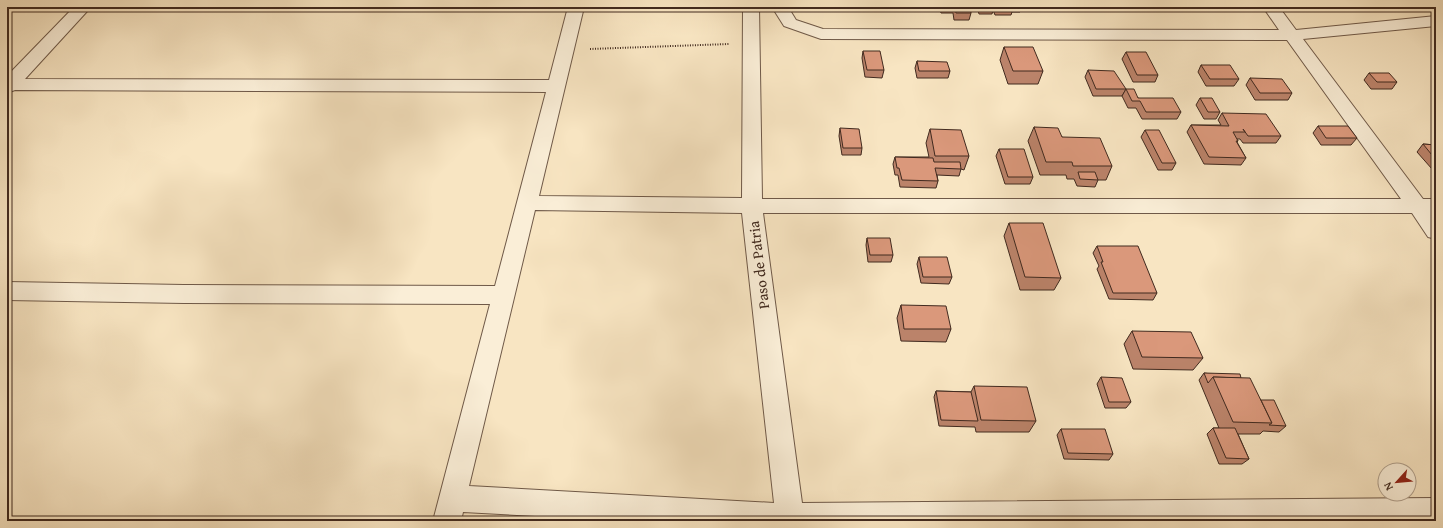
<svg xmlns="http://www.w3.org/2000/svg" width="1443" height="528" font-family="'Gentium Book Plus',serif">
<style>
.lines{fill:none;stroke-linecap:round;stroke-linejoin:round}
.street-casing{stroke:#6f5948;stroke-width:2}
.path{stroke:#412a1f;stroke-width:2;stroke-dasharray:1 1.5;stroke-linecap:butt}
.street{fill:#faeed7;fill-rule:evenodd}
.wall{fill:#bb836a;stroke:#412a1f}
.building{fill:#da987b;stroke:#412a1f}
.labels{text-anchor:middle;stroke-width:3;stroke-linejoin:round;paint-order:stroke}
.street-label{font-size:15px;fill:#412a1f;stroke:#faeed7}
</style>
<rect width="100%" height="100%" fill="#f8e5c2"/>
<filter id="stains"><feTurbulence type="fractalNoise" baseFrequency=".005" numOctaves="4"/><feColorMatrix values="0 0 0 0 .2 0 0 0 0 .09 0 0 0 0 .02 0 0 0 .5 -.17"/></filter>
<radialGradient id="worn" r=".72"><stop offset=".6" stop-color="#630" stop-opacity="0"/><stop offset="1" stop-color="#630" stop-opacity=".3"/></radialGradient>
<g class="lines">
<!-- street casing -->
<g class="street-casing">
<path id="street" d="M74,7H91L25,79L549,80L568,7H584L539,196L742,198L743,7H759L762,199H1401L1287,40L821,39L784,26L772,7H788L796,20L823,29L1279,30L1263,7H1279L1296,30L1436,16V26L1303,39L1423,199H1436V213H1434L1436,215V239L1428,237L1412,213H763L802,503L1436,498V521H625L463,512L461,521H433L490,304L184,303L7,300V282L184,285L495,286L546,92L15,90L7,93V76ZM535,210L742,213L774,503L469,486Z"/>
</g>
<!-- path -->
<polyline class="path" points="590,49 729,44"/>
<!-- street -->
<use href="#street" class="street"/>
</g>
<!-- wall -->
<g class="wall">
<polygon points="939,7 969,7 971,13 969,20 954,20 953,13 941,13"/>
<polygon points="977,7 1022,7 1020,12 1012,12 1011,15 995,15 993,10 992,14 979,14"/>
<polygon points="1126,7 1157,7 1156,10 1127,9"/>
<polygon points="1004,47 1043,71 1038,84 1008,84 1000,60"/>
<polygon points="863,51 884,70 882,78 865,77 862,58"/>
<polygon points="1126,52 1158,75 1155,82 1133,82 1122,59"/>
<polygon points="917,61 950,71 948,78 917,78 915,68"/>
<polygon points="1201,65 1239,79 1234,86 1206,86 1198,72"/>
<polygon points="1088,70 1126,89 1122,96 1093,96 1085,77"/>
<polygon points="1369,73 1397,82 1392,89 1371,89 1364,80"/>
<polygon points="1250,78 1292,93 1288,100 1255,100 1246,85"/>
<polygon points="1126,89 1138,98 1181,112 1177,119 1142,119 1136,108 1128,108 1122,96"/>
<polygon points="1200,98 1220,112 1216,119 1204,119 1196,105"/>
<polygon points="1222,113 1281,136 1276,143 1243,143 1240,139 1237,139 1238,141 1237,142 1246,158 1241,165 1204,164 1187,132 1191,125 1221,125 1218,120"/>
<polygon points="1318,126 1357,138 1351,145 1321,145 1313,133"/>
<polygon points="1034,127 1062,137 1112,166 1106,180 1098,180 1095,187 1077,186 1074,179 1067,179 1066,175 1040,175 1028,141"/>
<polygon points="840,128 862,148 861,155 842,155 839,136"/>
<polygon points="930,129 969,156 964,170 961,169 959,176 937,175 938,181 936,188 900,187 898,175 895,175 893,164 895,157 929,157 926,143"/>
<polygon points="1145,130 1176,163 1172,170 1158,170 1141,137"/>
<polygon points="1423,144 1436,145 1436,170 1432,169 1417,152"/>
<polygon points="999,149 1033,177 1030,184 1005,184 996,156"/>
<polygon points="1009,223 1061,278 1054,290 1020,290 1004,236"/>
<polygon points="867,238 893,255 891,262 868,262 866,245"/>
<polygon points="1097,246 1157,293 1153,300 1109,299 1097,269 1099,266 1093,253"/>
<polygon points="919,257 952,277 949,284 921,283 917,264"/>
<polygon points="901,305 951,329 946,342 901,341 897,318"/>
<polygon points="1132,331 1203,358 1193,370 1133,369 1124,344"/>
<polygon points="1204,373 1241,378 1261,400 1286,426 1279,432 1263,431 1260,434 1238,434 1249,459 1242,464 1219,464 1207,434 1213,428 1219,428 1199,380"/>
<polygon points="1101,377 1131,402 1126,408 1105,408 1097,384"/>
<polygon points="974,386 1036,421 1029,432 976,432 975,427 939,426 934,397 936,391 971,392"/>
<polygon points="1061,429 1113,454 1109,460 1064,459 1057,435"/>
</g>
<!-- building -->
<g class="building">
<polygon points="955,7 969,7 971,13 956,13"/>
<polygon points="997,7 1012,7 1013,8 997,8"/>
<polygon points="1004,47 1033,47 1043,71 1013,71"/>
<polygon points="863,51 880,51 884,70 867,70"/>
<polygon points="1126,52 1146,52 1158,75 1137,75"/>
<polygon points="917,61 947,62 950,71 919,71"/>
<polygon points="1201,65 1230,65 1239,79 1210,79"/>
<polygon points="1088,70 1114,71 1126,89 1096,89"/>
<polygon points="1369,73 1389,73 1397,82 1377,82"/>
<polygon points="1250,78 1282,79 1292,93 1260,93"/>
<polygon points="1126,89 1134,89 1138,98 1173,98 1181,112 1146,112 1140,101 1132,101"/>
<polygon points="1200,98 1212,98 1220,112 1208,112"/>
<polygon points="1222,113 1266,114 1281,136 1248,136 1243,129 1245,132 1233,132 1238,141 1236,141 1246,158 1209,157 1191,125 1229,126"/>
<polygon points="1318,126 1348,126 1357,138 1326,138"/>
<polygon points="1034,127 1058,128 1062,137 1100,138 1112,166 1073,166 1072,162 1046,162"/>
<polygon points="840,128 859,129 862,148 843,148"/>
<polygon points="930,129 961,130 969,156 935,156"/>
<polygon points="1145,130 1159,130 1176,163 1162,163"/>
<polygon points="1423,144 1436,145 1436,160"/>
<polygon points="999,149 1024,149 1033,177 1008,177"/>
<polygon points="895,157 933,158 934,162 960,162 961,169 935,168 938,181 902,180 899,168 897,168"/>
<polygon points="1078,172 1095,172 1098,180 1080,179"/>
<polygon points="1009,223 1043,223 1061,278 1025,277"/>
<polygon points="867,238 890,238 893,255 870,255"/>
<polygon points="1097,246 1138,246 1157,293 1113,293 1101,262 1103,262"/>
<polygon points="919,257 947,257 952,277 923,277"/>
<polygon points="901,305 946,306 951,329 904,329"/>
<polygon points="1132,331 1191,332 1203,358 1142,357"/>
<polygon points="1204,373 1240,374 1241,378 1213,377 1208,383"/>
<polygon points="1101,377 1122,378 1131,402 1109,402"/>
<polygon points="1213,377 1250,378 1272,423 1233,422"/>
<polygon points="974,386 1027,387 1036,421 981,420"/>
<polygon points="936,391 971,392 978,421 941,420"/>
<polygon points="1261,400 1274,400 1286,426 1269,425 1272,423"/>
<polygon points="1213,428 1235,428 1249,459 1226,458"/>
<polygon points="1061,429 1105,429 1113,454 1068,453"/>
</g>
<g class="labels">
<!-- street labels -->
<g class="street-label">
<text transform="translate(759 265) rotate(-97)" y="5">Paso de Patria</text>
</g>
</g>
<!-- margin -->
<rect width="1443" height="528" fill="none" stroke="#f8e5c2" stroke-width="24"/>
<rect x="8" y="8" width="1427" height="512" fill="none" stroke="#412a1f" stroke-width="2"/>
<rect x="12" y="12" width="1419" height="504" fill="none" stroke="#412a1f"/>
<!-- north arrow -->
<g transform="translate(1397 482) rotate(243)"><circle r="19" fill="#faeed7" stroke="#b0a08d"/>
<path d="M0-3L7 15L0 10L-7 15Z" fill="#8f2418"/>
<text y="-6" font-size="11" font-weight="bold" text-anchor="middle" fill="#412a1f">N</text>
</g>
<rect width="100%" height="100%" filter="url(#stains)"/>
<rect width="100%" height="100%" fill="url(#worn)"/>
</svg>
